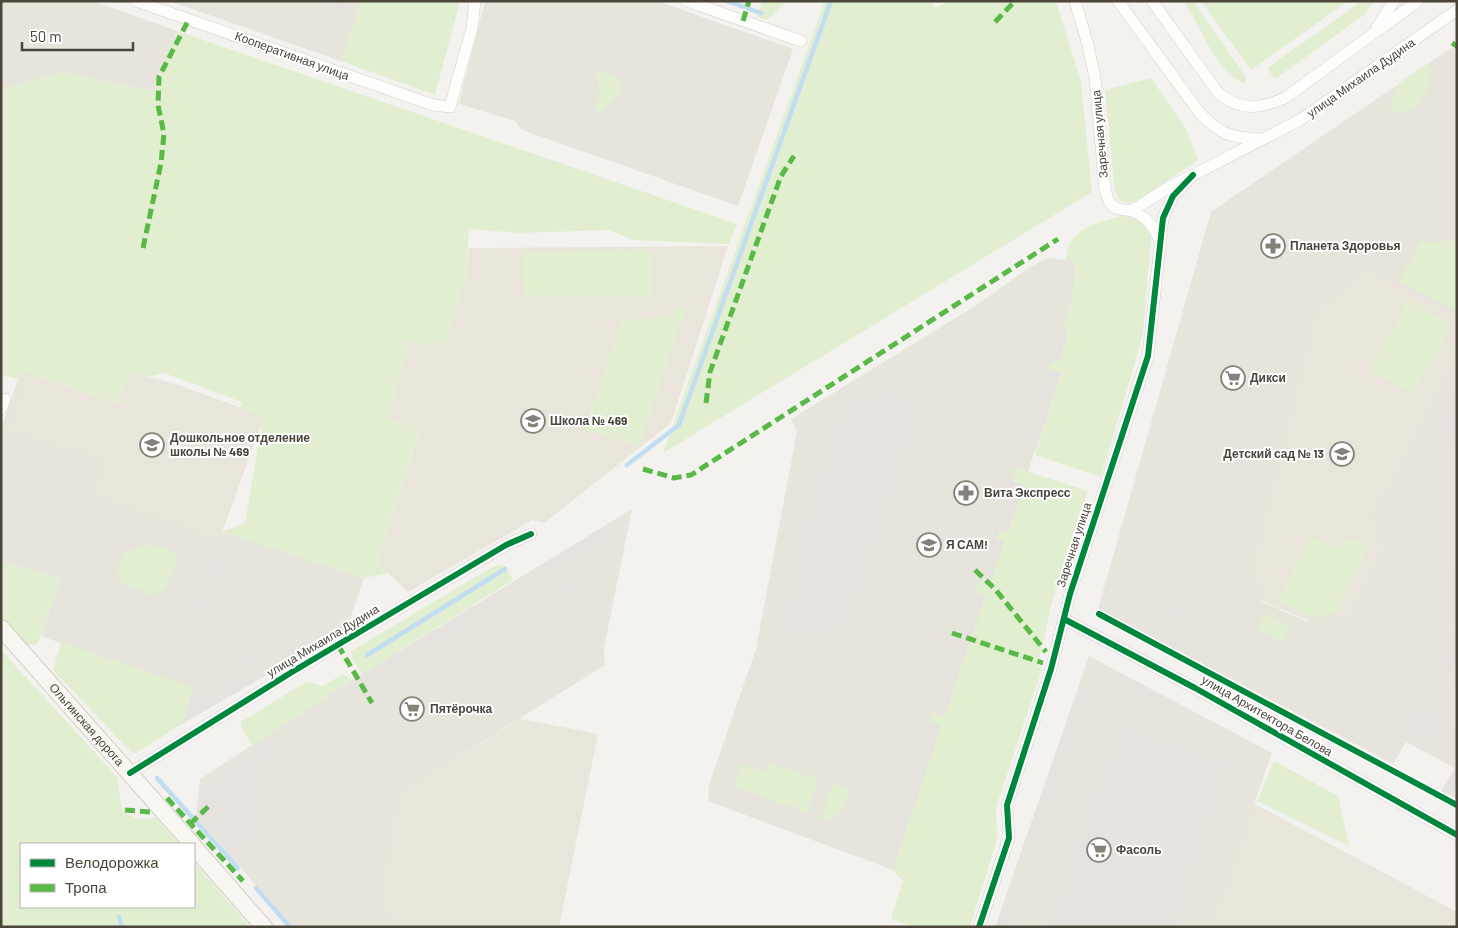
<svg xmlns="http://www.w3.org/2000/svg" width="1458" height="928" font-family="Barlow,sans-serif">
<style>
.residential{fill:#e7e4dc}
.industrial{fill:#e6e2de}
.education{fill:#eae5da}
.green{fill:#e1eecf}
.parking{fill:#e6e3df}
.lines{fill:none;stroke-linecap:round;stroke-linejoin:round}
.stream{stroke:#c0ddf1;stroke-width:4.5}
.street-casing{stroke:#d2d0cb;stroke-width:12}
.secondary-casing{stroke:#d3cfc5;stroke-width:18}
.street{stroke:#fdfdfc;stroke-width:11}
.secondary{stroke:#f7f6f1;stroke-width:16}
.quiet{stroke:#58b947;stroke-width:5;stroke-dasharray:10 5;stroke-linecap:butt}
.cycleway-casing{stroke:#fff;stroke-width:9}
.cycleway{stroke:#00873e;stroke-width:6}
.labels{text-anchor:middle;stroke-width:4;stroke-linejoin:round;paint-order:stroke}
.street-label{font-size:12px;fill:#4b4439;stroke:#fff}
.poi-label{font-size:12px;font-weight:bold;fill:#4b4439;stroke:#fff;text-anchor:start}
</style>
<rect width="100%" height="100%" fill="#f4f2ee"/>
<!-- residential -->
<g class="residential">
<polygon points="1,1 93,1 177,31 153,91 63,73 1,89"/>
<polygon points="169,1 362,1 341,61"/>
<polygon points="485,1 657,1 793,49 738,206 522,130 515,121 459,104"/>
<polygon points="1457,44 1457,316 1368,271 1316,313 1268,505 1256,579 1268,585 1261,601 1305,621 1347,616 1382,548 1371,519 1457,352 1455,768 1406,742 1393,764 1098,609 1211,212"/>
<polygon points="1048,258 1075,261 1072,303 1064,325 1061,374 893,870 708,801 709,785 756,649 797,431 791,419 975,306 1030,267"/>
<polygon points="21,371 118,404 131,373 172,383 264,416 222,532 364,578 347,628 260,679 232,670 222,700 41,636 60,579 1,561 1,429"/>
<polygon points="632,509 604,648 605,665 399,794 380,903 402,927 293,927 196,817 200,779 352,680"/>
<polygon points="1089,656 1272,753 1211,927 995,927"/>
</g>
<!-- industrial -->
<polygon class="industrial" points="1457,765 1457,799 1441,791"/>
<!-- education -->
<g class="education">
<polygon points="728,246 671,423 544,523 532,520 408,592 377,562 420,429 387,419 410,340 431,346 466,278 469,248"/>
<polygon points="1368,271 1457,316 1457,352 1371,519 1382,548 1347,616 1311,622 1261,600 1268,585 1249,575 1316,313"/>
<polygon points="27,373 118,404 131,373 172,383 264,416 219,541 111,503 91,493 100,466 96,459 7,431"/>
<polygon points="520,719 598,734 559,927 402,927 380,903 399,794"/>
<polygon points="1253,803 1457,912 1457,927 1211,927"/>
</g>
<!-- green -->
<g class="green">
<polygon points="362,1 460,1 435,95 341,61"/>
<polygon points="762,1 791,1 782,5 767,20 757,17"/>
<polygon points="825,1 931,1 935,8 949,1 1056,1 1081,82 1092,192 663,453"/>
<path d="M1183,1H1193L1246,77L1245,84C1213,70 1203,28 1183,1Z"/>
<polygon points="1201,1 1348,1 1251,70"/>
<polygon points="1362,1 1375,1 1364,15 1275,79 1267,68"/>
<polygon points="177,31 737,224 729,244 632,240 610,230 518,233 469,229 466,278 447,341 431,346 410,340 387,419 420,428 377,562 388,573 364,578 222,532 245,523 263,416 240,408 242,402 164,373 148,377 131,373 118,404 21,371 18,379 2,375 1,377 1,89 63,73 153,91"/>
<path d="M1427,64L1431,66C1431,87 1427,94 1413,110L1392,112L1390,109C1392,82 1406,78 1427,64Z"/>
<polygon points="596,71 615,76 623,82 618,95 602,112 596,110 599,90"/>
<polygon points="1151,78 1186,129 1198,160 1135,202 1126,203 1119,200 1115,191 1105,90"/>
<path d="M1124,216C1139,218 1145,223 1151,238L1143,335L1101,477L1035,455L1061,374L1049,370L1051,364L1060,359L1068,333L1064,325L1072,303L1074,261L1066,260C1068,228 1097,222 1124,216Z"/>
<polygon points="1457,240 1457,311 1399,280 1421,243"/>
<polygon points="650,250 651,295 524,297 523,252"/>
<polygon points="1408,299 1452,325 1413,393 1370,370"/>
<polygon points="676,306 685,309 639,447 585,429 621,321 672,317"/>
<polygon points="1016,468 1088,491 1052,602 1038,666 1042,669 996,807 997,839 970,927 914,927 891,919 903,881 893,870 940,726 930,722 933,713 944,717 985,596 974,592 979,578 990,582 1004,542 996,539 999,530 1007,533 1024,485 1012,481"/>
<polygon points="1311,537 1332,547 1356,538 1369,544 1334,613 1310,617 1277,602"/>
<path d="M147,544L164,548L177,555C177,575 166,590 148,597L147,592L123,584L117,576C120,555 126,550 147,544Z"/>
<polygon points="1,561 60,579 38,643 34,645 25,644 1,617"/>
<polygon points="499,565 505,566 513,580 362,674 352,659 351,651 491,568"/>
<polygon points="1266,613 1291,626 1283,642 1257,629"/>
<polygon points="61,642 194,688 182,724 136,753 131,752 53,670"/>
<path d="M1,650L117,777L122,810C133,818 142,822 155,817L179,844H21V907H194V862L250,927H1Z"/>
<polygon points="343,674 352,680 252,745 241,728 241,722 306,682 323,686"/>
<polygon points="1274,761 1338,796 1349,846 1257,801"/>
<polygon points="768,763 818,779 807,813 733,786 741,764 761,771 766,769"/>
<polygon points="833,783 851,789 842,811 828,820 821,818"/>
</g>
<!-- parking -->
<g class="parking">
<polygon points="334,1 348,1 342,21 329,16"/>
<polygon points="551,58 563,60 552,94 541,90"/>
<polygon points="1066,260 1075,261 1072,303 1061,302"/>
<polygon points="1064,325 1068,333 1060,359 1051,364"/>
<polygon points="1049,370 1061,374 1036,449 1024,446"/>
<polygon points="1457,389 1457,442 1456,442 1435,431"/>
<polygon points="881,391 925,404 846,631 834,626 829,636 807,629 803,639 777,630 800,563 791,560 844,396 849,393 879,396"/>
<polygon points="1012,481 1025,485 1007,533 999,530 996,539 1004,542 990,582 979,578"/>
<polygon points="604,528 610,538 541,579 536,569"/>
<polygon points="224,553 238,553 237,562 223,568 206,615 191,610 209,562 214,556"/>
<polygon points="583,573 590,584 567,598 560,587"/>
<polygon points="498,592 504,603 343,701 337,692"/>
<polygon points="974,592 985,596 944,717 933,713"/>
<polygon points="1155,600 1201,615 1198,624 1152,609"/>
<polygon points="1457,629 1457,660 1451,671 1438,664"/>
<polygon points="1169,632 1195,644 1191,654 1165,642"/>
<polygon points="232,650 257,658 253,669 229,661"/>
<polygon points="232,670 260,679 182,724 194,688 222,700"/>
<polygon points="1120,679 1161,695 1157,704 1116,688"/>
<polygon points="1081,686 1091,689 1039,840 1028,836"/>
<polygon points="1420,700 1447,715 1428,749 1401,735"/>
<polygon points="930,722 941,726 895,861 884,857"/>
<polygon points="1119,726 1134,731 1135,728 1168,743 1169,740 1181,744 1180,747 1186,749 1185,752 1193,755 1194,752 1221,761 1223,756 1232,760 1177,927 1050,927 1062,892 1060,891 1068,869 1065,867 1074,842 1076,842 1085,815 1083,814 1092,788 1094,789 1102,766 1105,767"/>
<polygon points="1457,726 1457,755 1455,759 1443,753"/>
<polygon points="266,741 271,747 258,837 234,854 199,816 202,789"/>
<polygon points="1009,899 1018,902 1010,927 1000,927"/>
</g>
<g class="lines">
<!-- stream -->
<g class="stream">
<polyline points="727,1 761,13"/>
<polyline points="627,465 679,425 831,1"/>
<polyline points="367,655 505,569"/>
<polyline points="157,778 238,868"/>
<polyline points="256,888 290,927"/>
<polyline points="119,917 122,927"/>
</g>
<!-- street casing -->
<g class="street-casing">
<g id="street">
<polyline points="136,1 433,105 450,107 472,28 475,1"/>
<polyline points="687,1 801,41"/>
<path d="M1075,1L1088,45L1095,78L1105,191C1107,195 1108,202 1112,205C1117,211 1124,209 1131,211C1144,215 1155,226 1159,239"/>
<path d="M1118,1L1199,112C1219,134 1231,138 1260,139"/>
<path d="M1152,1L1219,94C1242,111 1259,109 1285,98L1418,1"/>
<polyline points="1377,27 1394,1"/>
<polyline points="1131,211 1166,189 1300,120 1457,10"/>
<polyline points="1,409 5,399"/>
<polyline points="1064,619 1195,688 1457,835"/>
<polyline points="130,773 292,672 506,545 531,534"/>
<polyline points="979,927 1009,838 1007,805 1051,669 1070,594 1148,356 1163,218 1173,196 1193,175"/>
</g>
</g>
<!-- secondary casing -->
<g class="secondary-casing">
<g id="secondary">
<path id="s1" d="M1,628L192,844"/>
<polyline points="194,847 264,927"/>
</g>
</g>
<!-- street -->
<use href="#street" class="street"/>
<!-- secondary -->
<use href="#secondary" class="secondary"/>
<!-- quiet -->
<g class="quiet">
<polyline points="743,21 749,1"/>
<polyline points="995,22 1015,1"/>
<polyline points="1452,43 1457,46"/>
<polyline points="143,248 161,163 164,134 158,105 159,77 189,19"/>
<polyline points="706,403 710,372 781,176 794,156"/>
<polyline points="643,469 674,478 691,475 1058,239"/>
<polyline points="975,570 995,589 1046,652"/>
<polyline points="952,633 1043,663"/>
<polyline points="338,645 372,703"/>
<polyline points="167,798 243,881"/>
<polyline points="125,810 150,812"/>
<polyline points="190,824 210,805"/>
</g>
<!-- cycleway casing -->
<g class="cycleway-casing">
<g id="cycleway">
<polyline points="1099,614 1457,805"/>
<polyline points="1064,619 1195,688 1457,835"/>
<polyline points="130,773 292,672 506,545 531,534"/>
<polyline points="979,927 1009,838 1007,805 1051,669 1070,594 1148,356 1163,218 1173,196 1193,175"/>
</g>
</g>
<!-- cycleway -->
<use href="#cycleway" class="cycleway"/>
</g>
<!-- icons -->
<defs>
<g id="pharmacy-ring" transform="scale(1.25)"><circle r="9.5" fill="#fff" stroke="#868178" stroke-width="1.5"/><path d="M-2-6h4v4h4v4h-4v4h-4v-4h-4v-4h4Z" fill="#868178"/></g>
<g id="supermarket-ring" transform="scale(1.25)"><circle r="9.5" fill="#fff" stroke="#868178" stroke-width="1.5"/><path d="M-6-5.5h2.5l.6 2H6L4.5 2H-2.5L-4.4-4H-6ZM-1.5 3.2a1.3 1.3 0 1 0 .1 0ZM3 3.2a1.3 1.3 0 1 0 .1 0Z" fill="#868178"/></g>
<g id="school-ring" transform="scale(1.25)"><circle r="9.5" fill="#fff" stroke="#868178" stroke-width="1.5"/><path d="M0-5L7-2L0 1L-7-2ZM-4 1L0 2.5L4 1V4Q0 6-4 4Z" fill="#868178"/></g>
</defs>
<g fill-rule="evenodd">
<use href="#pharmacy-ring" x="1273" y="246"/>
<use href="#supermarket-ring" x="1233" y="378"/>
<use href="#school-ring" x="533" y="421"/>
<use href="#school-ring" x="152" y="445"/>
<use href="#school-ring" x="1342" y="454"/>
<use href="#pharmacy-ring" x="966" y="493"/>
<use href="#school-ring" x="929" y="545"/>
<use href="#supermarket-ring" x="412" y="709"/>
<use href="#supermarket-ring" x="1099" y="850"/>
</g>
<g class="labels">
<!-- street labels -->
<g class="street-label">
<text transform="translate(292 56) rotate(20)" y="4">Кооперативная улица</text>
<text transform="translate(1361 78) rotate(-35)" y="4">улица Михаила Дудина</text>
<text transform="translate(1100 134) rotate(-95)" y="4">Заречная улица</text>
<text transform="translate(1074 545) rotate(-72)" y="4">Заречная улица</text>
<text transform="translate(323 641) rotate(-31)" y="4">улица Михаила Дудина</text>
<text transform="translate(1267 716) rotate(30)" y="4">улица Архитектора Белова</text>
<text dy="4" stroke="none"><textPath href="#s1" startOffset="129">Ольгинская дорога</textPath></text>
</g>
<!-- poi labels -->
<g class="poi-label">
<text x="1290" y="250">Планета Здоровья</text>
<text x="1250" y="382">Дикси</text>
<text x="550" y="425">Школа № 469</text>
<text x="170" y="442">Дошкольное отделение<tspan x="170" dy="14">школы № 469</tspan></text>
<text x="1324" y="458" text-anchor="end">Детский сад № 13</text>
<text x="984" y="497">Вита Экспресс</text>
<text x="946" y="549">Я САМ!</text>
<text x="430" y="713">Пятёрочка</text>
<text x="1116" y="854">Фасоль</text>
</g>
</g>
<!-- border -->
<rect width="1458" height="928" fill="none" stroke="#4b4439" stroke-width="5"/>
<!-- legend -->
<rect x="20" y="843" width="175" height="65" fill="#ffffff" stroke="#b7b4b0"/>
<rect x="30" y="859" width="25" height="8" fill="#00873e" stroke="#b7b4b0"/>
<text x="65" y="868" font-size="15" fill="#4b4439">Велодорожка</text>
<rect x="30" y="884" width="25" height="8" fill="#58b947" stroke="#b7b4b0"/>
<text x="65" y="893" font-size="15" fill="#4b4439">Тропа</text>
<!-- scale -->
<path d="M22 42v8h111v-8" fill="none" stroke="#4b4439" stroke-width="2.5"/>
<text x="30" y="42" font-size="15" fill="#4b4439" stroke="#ffffff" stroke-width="4" paint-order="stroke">50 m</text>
</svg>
